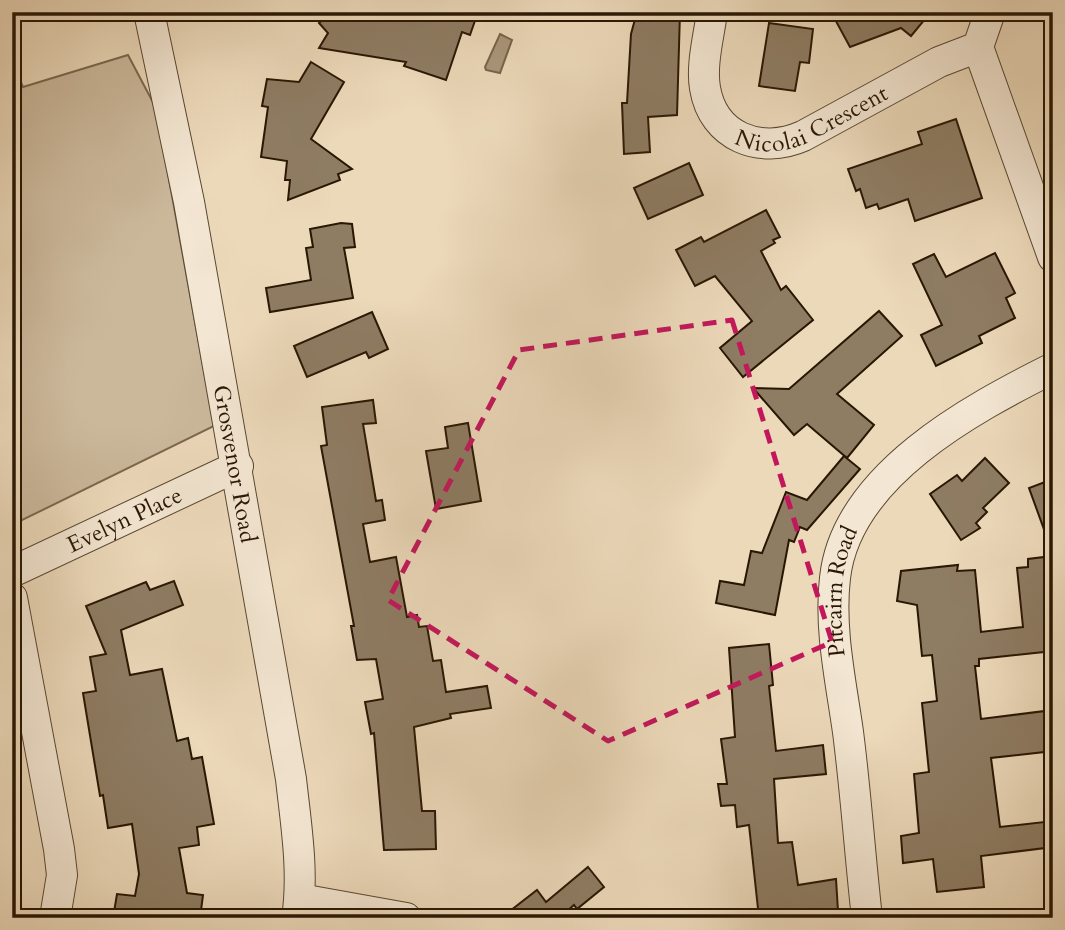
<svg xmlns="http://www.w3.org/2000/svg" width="1065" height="930" font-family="Cardo,serif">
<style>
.green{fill:#cbb89b;stroke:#7a6850;stroke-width:2}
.water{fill:#aa977c;stroke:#76644c;stroke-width:2}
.building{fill:#8e7c63;stroke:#291704;stroke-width:2}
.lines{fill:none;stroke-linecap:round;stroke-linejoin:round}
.minor-casing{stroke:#5a4832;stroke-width:32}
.minor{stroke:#f3e6d2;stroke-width:30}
.marked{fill:none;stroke:#c2185b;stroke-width:5;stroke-dasharray:14 9;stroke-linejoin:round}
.labels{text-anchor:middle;stroke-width:5;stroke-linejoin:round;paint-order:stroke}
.street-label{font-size:23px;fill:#291704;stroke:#f3e6d2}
</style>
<rect width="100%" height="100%" fill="#ecd9ba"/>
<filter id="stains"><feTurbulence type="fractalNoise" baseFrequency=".00286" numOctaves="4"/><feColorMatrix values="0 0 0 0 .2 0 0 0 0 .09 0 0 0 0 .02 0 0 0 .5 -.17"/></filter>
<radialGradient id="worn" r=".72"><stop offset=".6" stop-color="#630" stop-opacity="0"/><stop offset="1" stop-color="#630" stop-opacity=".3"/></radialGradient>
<!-- green -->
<polygon class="green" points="128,55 156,108 214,426 12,525 12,62 23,87"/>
<!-- water -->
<polygon class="water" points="500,34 512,40 500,73 486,70 485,67"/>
<!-- building -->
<g class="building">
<polygon points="331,12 478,12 470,35 462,32 446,80 404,66 406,62 319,48 328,33 319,23"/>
<polygon points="637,12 680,12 677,115 648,117 650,152 624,154 622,103 627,103 631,34"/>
<polygon points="831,12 936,12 937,14 925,19 911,36 901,28 850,47"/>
<polygon points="769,23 813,29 809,63 800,62 795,91 759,86"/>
<polygon points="311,62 344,82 311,139 352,169 338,174 340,180 288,200 290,180 285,180 287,161 261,157 268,107 262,106 267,79 299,82"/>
<polygon points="956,119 982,198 915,221 908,199 879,209 877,204 866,208 860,189 856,191 848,169 922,144 918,132"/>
<polygon points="689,163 703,195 648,219 634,188"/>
<polygon points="766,210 780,237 773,240 775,243 761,251 781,290 786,286 813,320 743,377 720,348 752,321 715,276 695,286 676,250 701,237 704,242"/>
<polygon points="341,223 352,224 355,247 344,248 353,298 270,312 266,288 311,280 306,248 313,247 310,229"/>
<polygon points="995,253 1015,293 1006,298 1015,318 979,336 982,343 936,366 921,335 942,325 913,264 934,254 946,277"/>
<polygon points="879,311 902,336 837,394 874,425 847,458 807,424 794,435 753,388 789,389"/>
<polygon points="372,312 388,349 369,358 366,352 307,377 294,346"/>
<polygon points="373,400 376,423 363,424 376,501 382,500 385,520 363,524 370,562 396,557 407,617 417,615 419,627 427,626 433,661 441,660 446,692 487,686 491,708 450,714 451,718 414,727 422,811 435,811 436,849 384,850 374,733 371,734 365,702 383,699 376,659 357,660 351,626 354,626 321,446 327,445 322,407"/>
<polygon points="468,423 481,501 436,509 426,451 448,448 445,427"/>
<polygon points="844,456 860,469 807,530 800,527 794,542 789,540 775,615 716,603 720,581 744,585 751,551 762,553 786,492 807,500"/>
<polygon points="985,458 1009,483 983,508 987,512 976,523 980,528 961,540 930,494 957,475 962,481"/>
<polygon points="1053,479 1053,546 1050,546 1029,488"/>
<polygon points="1053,556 1053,651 979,659 979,666 975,666 981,719 1053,710 1053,751 991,758 1000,827 1053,821 1053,847 981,856 984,887 937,892 933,859 903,863 901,836 919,833 914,774 929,772 922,703 937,701 932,655 922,656 917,605 897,601 901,571 958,565 957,571 975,570 981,632 1023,627 1017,568 1028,567 1028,559"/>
<polygon points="174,581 183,605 121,630 130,675 162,669 177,741 188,738 192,759 202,757 214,824 197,827 199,845 179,848 187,893 203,895 200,918 113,918 117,894 135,896 139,874 132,824 108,828 103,795 100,796 83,693 96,691 90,657 106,654 86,606 146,582 150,590"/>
<polygon points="769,644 773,685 769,686 776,751 823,745 826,774 774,779 778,843 792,842 798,885 836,879 838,911 798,915 799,918 759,918 749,825 737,827 735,805 721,806 718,784 727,784 721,739 735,737 729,648"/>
<polygon points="588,867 604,887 577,909 574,905 559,918 501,918 537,890 546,902"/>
</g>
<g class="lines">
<!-- minor casing -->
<g class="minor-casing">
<g id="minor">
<path id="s1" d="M149,12L189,202L291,779C296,825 304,872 297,918"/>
<path id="s2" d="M712,12C709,36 701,64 705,88C713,137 760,155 803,136L939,62L978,47L990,12"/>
<polyline points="978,47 1053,257"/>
<path id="s3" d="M12,572L238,466"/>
<polyline points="12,598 59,849 62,875 55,918"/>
<polyline points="300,899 406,918"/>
<path id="s4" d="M867,918C860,856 856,794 848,732C841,682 829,629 835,578C846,476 971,409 1053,368"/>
</g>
</g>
<!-- minor -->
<use href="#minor" class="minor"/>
</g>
<!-- marked area -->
<path class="marked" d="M732,320L832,642L608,741L388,600L519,350Z"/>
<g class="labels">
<!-- street labels -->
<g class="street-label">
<text dy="8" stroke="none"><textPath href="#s2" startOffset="217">Nicolai Crescent</textPath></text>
<text dy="8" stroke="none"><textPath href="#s1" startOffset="460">Grosvenor Road</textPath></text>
<text dy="8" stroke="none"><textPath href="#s3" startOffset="124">Evelyn Place</textPath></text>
<text dy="8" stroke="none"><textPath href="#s4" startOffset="329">Pitcairn Road</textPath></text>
</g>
</g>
<!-- margin -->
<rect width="1065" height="930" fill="none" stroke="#ecd9ba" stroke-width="42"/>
<rect x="14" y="14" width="1037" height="902" fill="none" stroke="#291704" stroke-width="3.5"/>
<rect x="21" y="21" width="1023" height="888" fill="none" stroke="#291704" stroke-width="2"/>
<rect width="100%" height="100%" filter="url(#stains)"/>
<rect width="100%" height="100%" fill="url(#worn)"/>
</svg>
